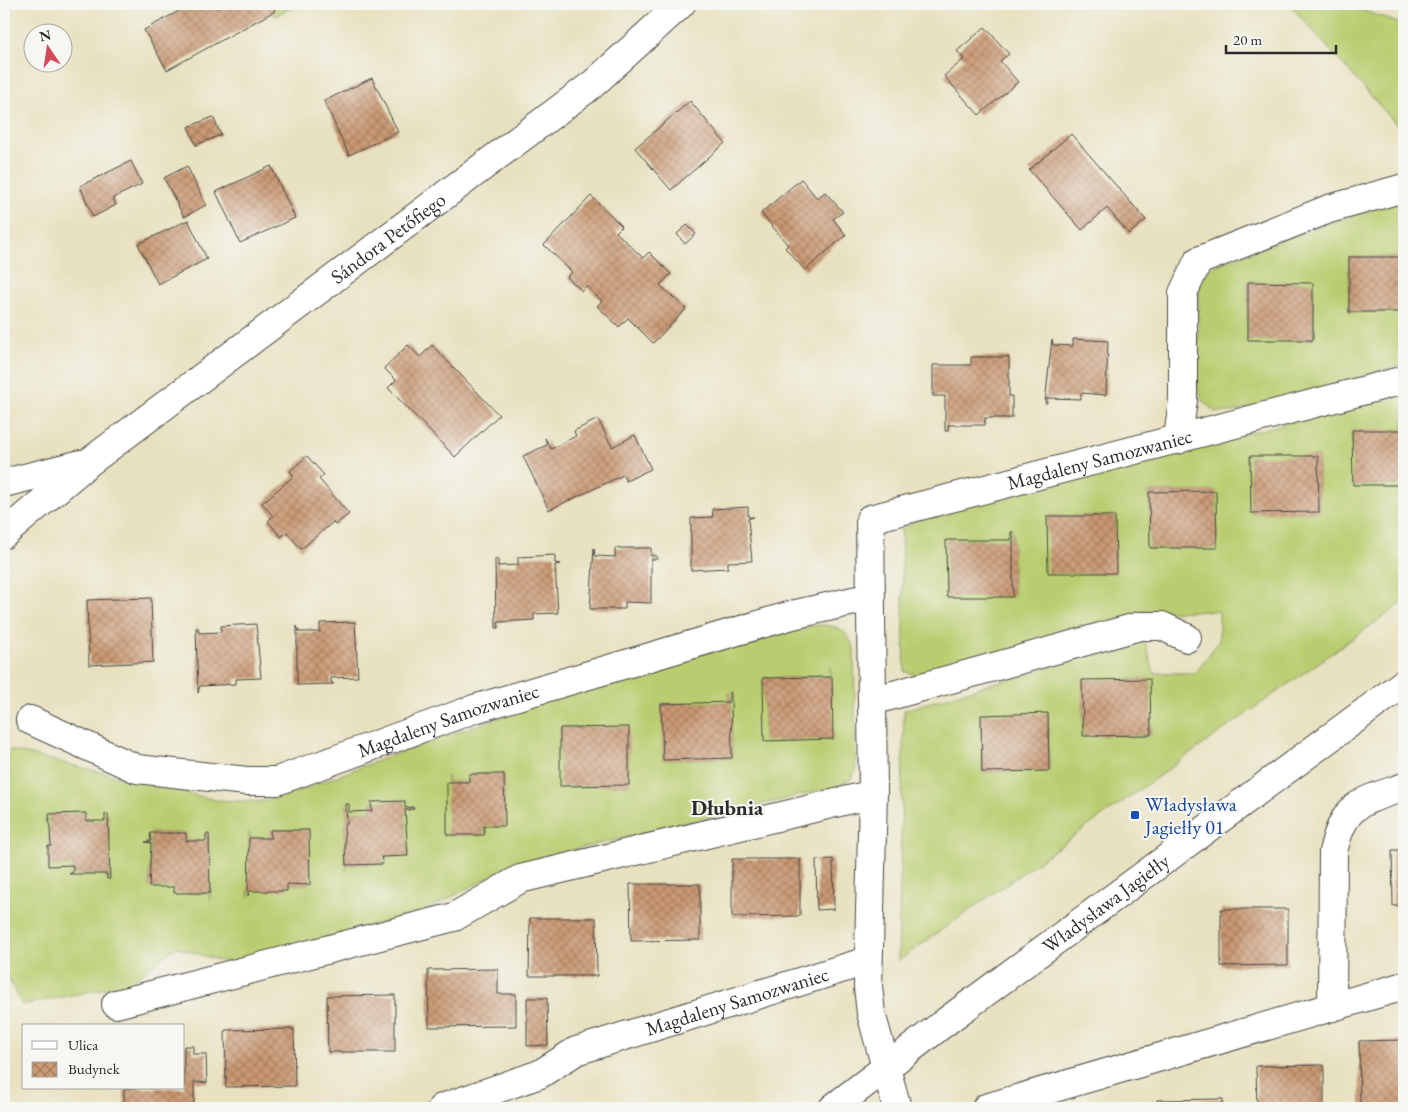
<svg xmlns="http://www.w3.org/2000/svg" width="1408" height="1112" font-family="'EB Garamond',serif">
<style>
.grass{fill:url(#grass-tufts);stroke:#727c4e}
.garden{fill:#b9cd70;stroke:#727c4e;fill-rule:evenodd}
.building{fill:url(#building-cross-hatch)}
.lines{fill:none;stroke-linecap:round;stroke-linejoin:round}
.minor-casing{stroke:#474641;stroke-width:30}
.minor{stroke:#fff;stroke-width:28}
.transit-dot{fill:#1a4fb4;stroke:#f6f6f2;stroke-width:2}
.labels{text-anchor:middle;stroke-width:4;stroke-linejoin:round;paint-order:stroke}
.street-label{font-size:20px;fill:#2b2b2b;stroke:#f6f6f2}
.transit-label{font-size:20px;fill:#164399;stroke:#f6f6f2;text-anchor:start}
.neighbourhood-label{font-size:21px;font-weight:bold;fill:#2b2b2b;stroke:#f6f6f2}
</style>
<defs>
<pattern id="grass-tufts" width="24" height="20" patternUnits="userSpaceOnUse" patternTransform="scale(1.25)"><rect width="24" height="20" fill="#b9cd70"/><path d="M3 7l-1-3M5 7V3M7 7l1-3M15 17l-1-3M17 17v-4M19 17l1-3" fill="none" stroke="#9fb061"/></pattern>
<pattern id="building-cross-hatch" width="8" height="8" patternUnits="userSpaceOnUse" patternTransform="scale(1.25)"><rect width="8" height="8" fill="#cb9973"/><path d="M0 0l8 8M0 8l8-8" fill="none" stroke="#a57d5f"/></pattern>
</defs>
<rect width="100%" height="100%" fill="#f6f6f2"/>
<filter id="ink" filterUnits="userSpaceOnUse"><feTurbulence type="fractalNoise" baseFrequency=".02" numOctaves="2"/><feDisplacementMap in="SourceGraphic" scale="10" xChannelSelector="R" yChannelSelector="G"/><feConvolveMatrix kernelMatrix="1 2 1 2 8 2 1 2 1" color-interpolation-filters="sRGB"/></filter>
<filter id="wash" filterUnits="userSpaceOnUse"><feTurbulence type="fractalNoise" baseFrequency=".0096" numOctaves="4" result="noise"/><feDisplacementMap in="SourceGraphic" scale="20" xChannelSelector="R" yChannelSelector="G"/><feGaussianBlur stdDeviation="1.12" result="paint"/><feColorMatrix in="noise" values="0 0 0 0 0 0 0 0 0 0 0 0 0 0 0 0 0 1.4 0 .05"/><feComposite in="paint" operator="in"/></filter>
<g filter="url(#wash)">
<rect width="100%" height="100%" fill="#e8e1c0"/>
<!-- grass -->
<polygon class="grass" points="267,4 299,4 275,16"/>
<!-- garden -->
<g class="garden">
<polygon points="1289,4 1345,4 1404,25 1404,76 1401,85 1404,86 1404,133"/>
<path d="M1404,200V257H1349V312H1404V364L1233,412H1215L1203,401L1197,387L1199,288L1203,276L1216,265L1310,229ZM1248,282L1313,283V340H1248Z"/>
<path d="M1404,393V430L1352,431L1353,485H1404V602L898,961L904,710L1144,638L1154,673H1195L1219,641V611L1143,612L921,676L905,672L901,529L926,516ZM1250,457H1318L1319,512L1251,513ZM1216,491L1217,548H1150L1149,492ZM1048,516H1115V573H1049ZM1011,532H1013V596L947,597V540H1011ZM1150,679L1151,735L1083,736V680ZM1048,714L1049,771L982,772L981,715Z"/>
<path d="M817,625C837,625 847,629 854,649L856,771L851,779L839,786L527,861L493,875L423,912L235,962H224L176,947L128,984L22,1005L4,969V778L10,750L215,800L259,802L293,793C464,727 638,666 817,625ZM830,667L833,739L764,741L763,678L830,677ZM729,693H731L732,758L663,760L662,704L729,702ZM628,727L629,785L560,786V728ZM469,774H504L505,826H484L483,835H448L447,776L448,782H469ZM404,801L405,808L413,807L405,810L408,856L381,857L383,864L347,865L346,872L344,825L347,824V804H349V812L372,811V802ZM86,813V821H105V814H108L110,879H107V874H70L73,872V865L48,866L50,821H44L49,820V814ZM271,830H308L310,884H287L250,891L249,898V832L250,838H270ZM151,833H186V841H206L210,854V900L209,893H172L174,887H149L151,843L145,842L151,841Z"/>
</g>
<g id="blocks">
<!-- building -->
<g class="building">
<polygon points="192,4 215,4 217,8 225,4 271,4 275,11 167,70 144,30"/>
<polygon points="985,27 1009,54 1000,61 1018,82 979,115 944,76 964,59 957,51"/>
<polygon points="372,78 398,132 349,155 324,101"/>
<polygon points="690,101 725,143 671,190 635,148"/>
<polygon points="213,117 221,135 196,145 188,127"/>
<polygon points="1071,134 1146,220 1129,234 1107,208 1082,230 1029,170"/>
<polygon points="131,161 142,184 113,198 116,205 93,217 80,186"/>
<polygon points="187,166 206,205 184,217 164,178"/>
<polygon points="271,166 295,218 240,243 216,192"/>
<polygon points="801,179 817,198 825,192 843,212 833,219 846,235 805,270 785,248 788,245 761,213"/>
<polygon points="591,196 622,226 616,232 643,258 649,252 671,274 660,285 686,309 653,343 628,318 619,327 597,306 602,301 586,286 582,291 567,277 572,272 544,245"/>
<polygon points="188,220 207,259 158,284 138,244"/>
<polygon points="687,225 696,234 685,244 677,234"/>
<rect x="1349" y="257" width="55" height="55"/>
<polygon points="1248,282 1313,283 1313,340 1248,340"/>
<polygon points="1052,339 1053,345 1073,346 1073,339 1108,341 1106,395 1081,393 1081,399 1047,398 1047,403 1045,403"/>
<polygon points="408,345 420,357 432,345 499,415 455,457 388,388 396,380 384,368"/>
<polygon points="971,357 1009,357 1009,396 1012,396 1012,418 985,418 985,425 948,425 948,431 945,431 945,396 933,396 933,365 971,365"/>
<polygon points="598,419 612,447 635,435 651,469 626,481 623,475 549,510 523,456 547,445 545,438 551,449 576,436 574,431"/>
<polygon points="1352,430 1404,430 1404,485 1353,485"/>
<polygon points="307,456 324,475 319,479 349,514 335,525 333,522 301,549 287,532 281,537 268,521 273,516 262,503 294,476 290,471"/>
<polygon points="1250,456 1318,456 1319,512 1251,513"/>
<polygon points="1216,491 1217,548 1150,548 1149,492"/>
<polygon points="748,507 748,517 754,517 748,519 752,561 728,562 728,568 691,570 691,518 713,517 712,509"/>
<polygon points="1047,516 1115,516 1116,573 1048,573"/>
<polygon points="1011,532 1013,532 1013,597 947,597 946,540 1011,540"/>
<polygon points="594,548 595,556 615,557 615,548 651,548 651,556 657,556 657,559 651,559 651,603 625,602 625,609 590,609"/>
<polygon points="555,555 555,563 561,564 555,565 558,613 534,614 534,620 498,622 499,628 496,628 495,559 498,559 498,566 518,565 518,557"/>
<polygon points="151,598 153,662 89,665 87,600"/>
<polygon points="355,622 358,677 331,678 331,682 334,684 297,685 297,626 299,632 320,632 320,623"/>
<polygon points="256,624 261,678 236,679 236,684 200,686 198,693 196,628 198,628 199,633 221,632 221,626"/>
<polygon points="832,677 833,739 764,741 763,678"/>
<polygon points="1150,679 1151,735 1083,736 1082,680"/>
<polygon points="729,692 731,693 732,758 663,760 661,704 729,702"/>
<polygon points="1048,713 1049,771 982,772 981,715"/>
<polygon points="629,727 629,785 560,786 560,728"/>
<polygon points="469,774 504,774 505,826 484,826 484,835 447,835 447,782 469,782"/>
<polygon points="405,801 405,808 413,807 414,809 405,810 408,856 381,857 383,864 346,865 344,825 347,824 346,804 349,804 349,812 372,811 371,802"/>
<polygon points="86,813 86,821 105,821 105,814 108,814 110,879 107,879 107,874 69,874 73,872 73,865 48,866 48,846 51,846 49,814"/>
<polygon points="270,830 309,830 310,885 287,884 287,891 250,891 248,896 249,838 271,838"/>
<polygon points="150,833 186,833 186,841 206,841 206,834 209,834 210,893 174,893 174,887 149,887 151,843 145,842 151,841"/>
<polygon points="1392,850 1404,850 1404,906 1393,906"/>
<polygon points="732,859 800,859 800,916 732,917"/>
<polygon points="833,859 834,909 817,910 816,860"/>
<polygon points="630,884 700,884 700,940 631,941"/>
<polygon points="1221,909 1288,909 1288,965 1221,966"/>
<polygon points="530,918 596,918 597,976 529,976"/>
<polygon points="498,969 498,994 516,994 516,1026 429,1027 428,970"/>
<polygon points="395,995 395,1052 328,1052 327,996"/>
<polygon points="527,998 547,998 548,1045 527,1046"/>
<polygon points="294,1029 295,1086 226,1087 225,1030"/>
<polygon points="1404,1040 1404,1108 1360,1108 1359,1041"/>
<polygon points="184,1046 193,1046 193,1054 206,1054 207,1083 194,1082 194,1105 124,1108 124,1088 184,1088"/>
<polygon points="1324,1065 1324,1108 1257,1108 1256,1066"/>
<polygon points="1223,1099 1223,1108 1157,1108 1157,1100"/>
</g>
</g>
</g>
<g filter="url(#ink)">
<use href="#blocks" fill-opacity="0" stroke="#474641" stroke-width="1"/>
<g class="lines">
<!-- minor casing -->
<g class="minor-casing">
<g id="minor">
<polyline points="1178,440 1183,399 1183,293 1198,261 1329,209 1404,188"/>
<polyline points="4,483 81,464"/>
<path id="s1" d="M4,534L88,463L593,84L681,4"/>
<polyline points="872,701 1140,626 1162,626 1187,638"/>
<path id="s2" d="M30,720L137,769L247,781H277L474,709L792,615L871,597"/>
<polyline points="116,1004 454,917 520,879 873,794"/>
<path d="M1332,1007L1333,852C1344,803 1360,802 1404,787"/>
<path id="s3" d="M442,1108L540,1074L576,1051L867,961"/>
<path id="s4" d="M833,1108L952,1017L1404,683"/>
<path id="s5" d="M897,1108L871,1013L868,987L873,794L870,519L1404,380"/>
<polyline points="986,1108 1404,986"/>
</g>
</g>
<!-- minor -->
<use href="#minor" class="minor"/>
</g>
</g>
<!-- markers -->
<rect class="transit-dot" x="1130" y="810" width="10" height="10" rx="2.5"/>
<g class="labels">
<!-- street labels -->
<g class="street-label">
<text dy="7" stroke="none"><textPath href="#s1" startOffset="485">Sándora Petőfiego</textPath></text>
<text dy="7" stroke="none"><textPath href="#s5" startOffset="830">Magdaleny Samozwaniec</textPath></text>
<text dy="7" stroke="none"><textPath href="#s2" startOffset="440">Magdaleny Samozwaniec</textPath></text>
<text dy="7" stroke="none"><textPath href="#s4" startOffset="341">Władysława Jagiełły</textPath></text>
<text dy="7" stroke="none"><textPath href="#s3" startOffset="315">Magdaleny Samozwaniec</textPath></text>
</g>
<!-- transit labels -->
<g class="transit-label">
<text x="1145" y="811">Władysława<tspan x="1145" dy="23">Jagiełły 01</tspan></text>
</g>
<!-- neighbourhood labels -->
<g class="neighbourhood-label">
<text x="727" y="815">Dłubnia</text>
</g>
</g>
<!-- margin -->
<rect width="1408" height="1112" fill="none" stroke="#f6f6f2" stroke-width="20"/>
<!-- legend -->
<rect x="22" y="1024" width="162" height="65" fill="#f6f6f2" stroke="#a5a5a2"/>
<rect x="32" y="1041" width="25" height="8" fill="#ffffff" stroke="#a5a5a2"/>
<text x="68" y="1050" font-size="15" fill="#2b2b2b">Ulica</text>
<rect x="32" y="1062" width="25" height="15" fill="url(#building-cross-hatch)" stroke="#a5a5a2"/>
<text x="68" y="1074" font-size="15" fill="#2b2b2b">Budynek</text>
<!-- north arrow -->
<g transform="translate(48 48) rotate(347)"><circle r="24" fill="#f6f6f2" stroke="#a5a5a2"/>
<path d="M0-4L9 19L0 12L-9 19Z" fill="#d1495b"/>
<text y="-8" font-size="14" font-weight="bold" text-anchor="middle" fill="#2b2b2b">N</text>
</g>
<!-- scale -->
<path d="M1226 45v8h110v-8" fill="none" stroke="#2b2b2b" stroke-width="2.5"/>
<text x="1233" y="45" font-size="15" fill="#2b2b2b" stroke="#f6f6f2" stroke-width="4" paint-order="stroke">20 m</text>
</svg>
